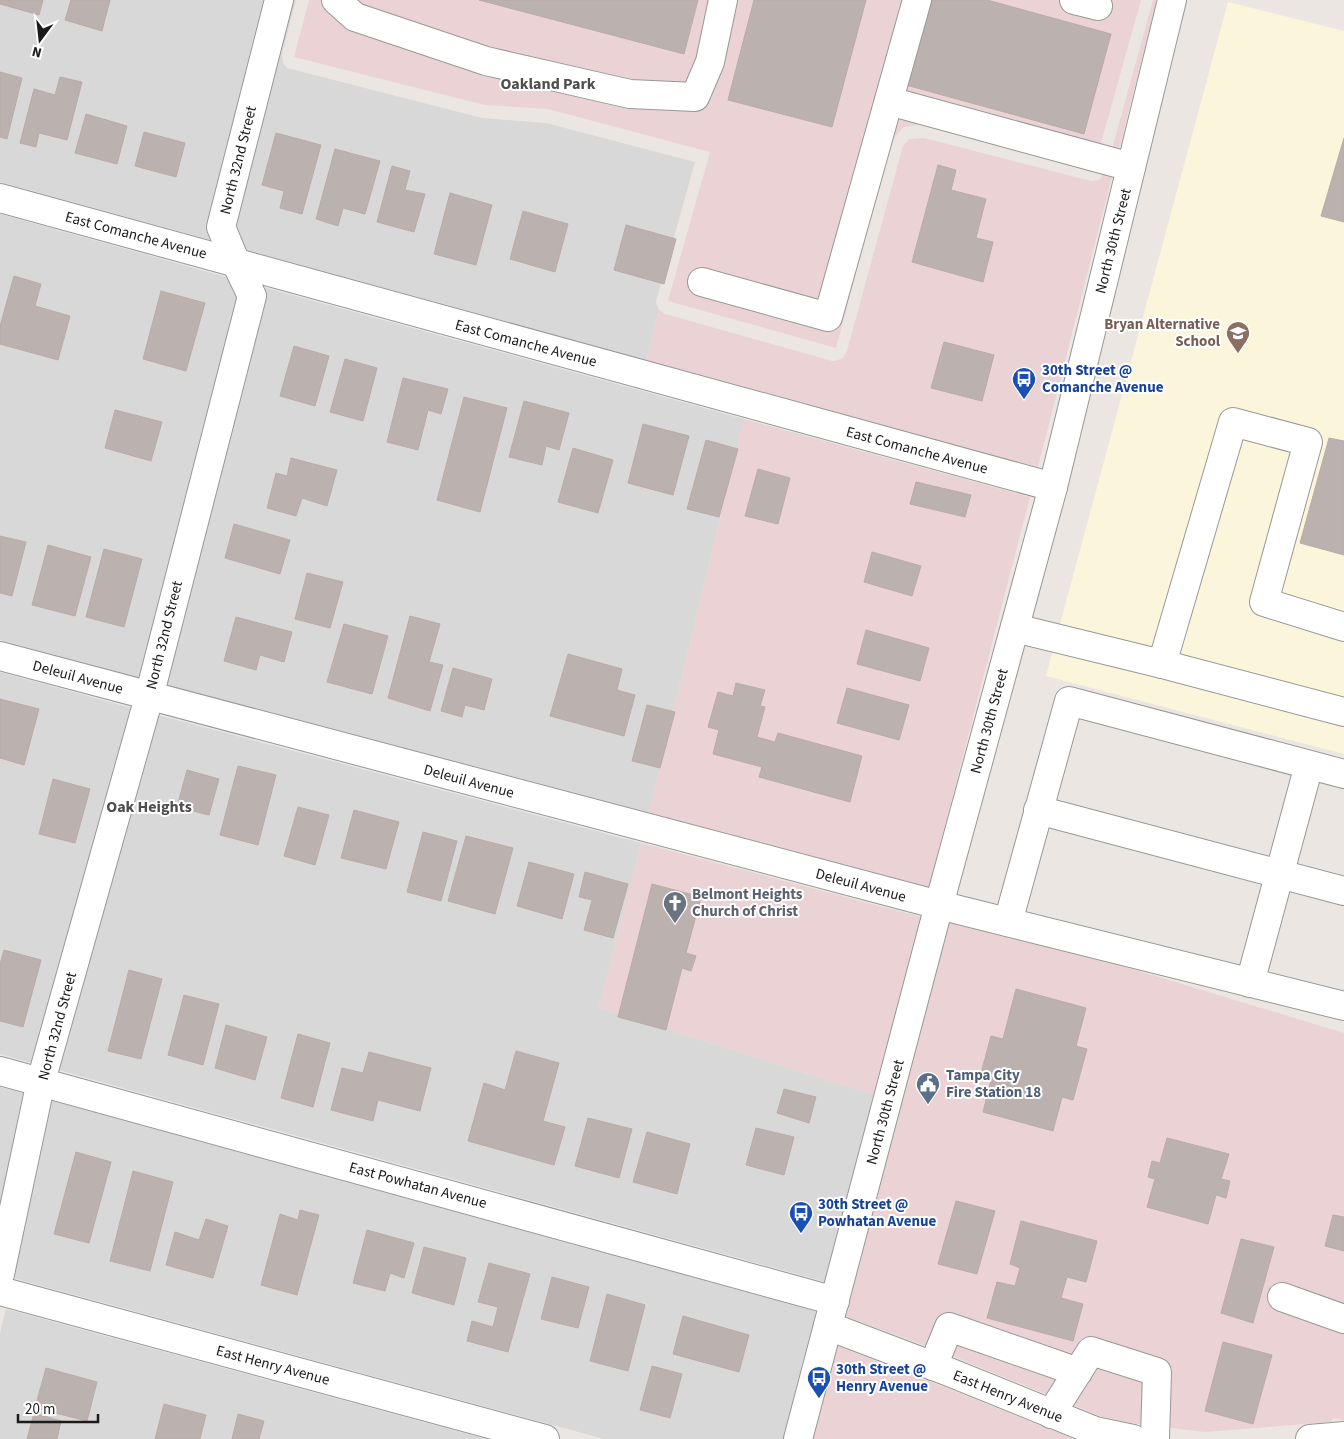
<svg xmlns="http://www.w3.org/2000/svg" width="1344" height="1439" font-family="'Source Sans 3',sans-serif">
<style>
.residential{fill:#d9d8d8}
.commercial{fill:#ead2d5}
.education{fill:#faf5db}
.building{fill:#bbb1af;stroke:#bbaba6}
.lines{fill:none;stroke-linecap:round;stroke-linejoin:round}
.minor-casing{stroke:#989898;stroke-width:30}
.minor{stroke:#fff;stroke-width:28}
.labels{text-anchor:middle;stroke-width:4;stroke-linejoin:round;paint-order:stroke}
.street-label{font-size:15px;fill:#1b1b1b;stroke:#fff}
.education-label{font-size:15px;font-weight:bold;fill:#785e54;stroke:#fff;text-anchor:end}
.transit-label{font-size:15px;font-weight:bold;fill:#164399;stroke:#fff;text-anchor:start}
.worship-label{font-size:15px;font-weight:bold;fill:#5b616d;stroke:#fff;text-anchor:start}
.service-label{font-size:15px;font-weight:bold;fill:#4e5e75;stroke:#fff;text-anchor:start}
.neighbourhood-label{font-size:16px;font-weight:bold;fill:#4e4e4e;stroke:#fff}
</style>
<rect width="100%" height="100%" fill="#ebe6e1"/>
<!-- residential -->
<g class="residential">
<polygon points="0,0 265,0 208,224 208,234 211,240 0,182"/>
<polygon points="293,0 296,0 282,54 283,63 287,68 482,118 546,123 695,162 657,298 656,302 659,310 646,360 246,250 236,225"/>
<polygon points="0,214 226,277 237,298 139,678 0,640"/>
<polygon points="263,287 744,419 649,813 166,685 265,299"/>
<polygon points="0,672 131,708 32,1063 0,1054"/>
<polygon points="158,715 641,843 599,1008 875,1095 826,1282 58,1070"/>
<polygon points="0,1087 24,1093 0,1208"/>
<polygon points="51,1100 818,1312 810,1336 811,1337 784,1439 604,1439 13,1278"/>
<polygon points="6,1309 486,1439 0,1439 0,1333"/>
</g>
<!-- commercial -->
<g class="commercial">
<polygon points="309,0 1141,0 1094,168 925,124 904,127 892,140 836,348 668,301 710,152 548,109 485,105 294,57"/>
<polygon points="1153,0 1157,0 1038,467 646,360 659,310 665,314 832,361 835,361 843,358 847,351 903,146 909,139 924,138 1091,181 1099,180 1106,171"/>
<polygon points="744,419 1030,497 929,887 649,813"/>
<polygon points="641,843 921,917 875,1095 599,1008"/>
<polygon points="951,914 1344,1033 1344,1420 1333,1418 1331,1422 1205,1432 1130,1423 1100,1416 955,1357 845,1316"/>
<polygon points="837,1346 944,1387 1074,1439 812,1439"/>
</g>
<!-- education -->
<polygon class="education" points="1228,2 1344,31 1344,754 1046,676"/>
<!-- building -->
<g class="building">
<polygon points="0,0 43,0 39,15 0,4"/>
<polygon points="71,0 110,0 102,31 65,20"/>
<polygon points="479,0 698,0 684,54"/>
<polygon points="754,0 866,0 832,127 728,100"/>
<polygon points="930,0 987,0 1111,34 1084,134 906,85"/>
<polygon points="0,72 22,78 7,139 0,137"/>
<polygon points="60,77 82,82 67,140 39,133 36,147 20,143 34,89 55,95"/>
<polygon points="86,114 127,126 117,164 75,153"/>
<polygon points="144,132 185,143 176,177 135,166"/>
<polygon points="276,133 321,145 302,214 280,208 284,191 262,185"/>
<polygon points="1344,138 1344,222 1321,216"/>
<polygon points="335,149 380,161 365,214 343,208 338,226 316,219"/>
<polygon points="938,165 956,170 951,190 986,199 976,238 993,242 983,282 912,262"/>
<polygon points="392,166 410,171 405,190 425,194 414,232 377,222"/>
<polygon points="450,193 492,205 476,265 434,254"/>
<polygon points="523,211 568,224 555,272 510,259"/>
<polygon points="626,225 676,239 664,284 614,270"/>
<polygon points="14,276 41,284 35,306 70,316 58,360 0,344 0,326"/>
<polygon points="161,291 205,303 186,371 143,359"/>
<polygon points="944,342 994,355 982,401 931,388"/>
<polygon points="294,346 329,356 315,406 280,396"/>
<polygon points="345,359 377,368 363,421 330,412"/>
<polygon points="403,378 448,389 441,414 428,410 418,450 387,442"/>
<polygon points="464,397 507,408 480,512 437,500"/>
<polygon points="524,401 569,413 559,450 546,446 542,465 509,457"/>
<polygon points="115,410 162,422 151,461 105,448"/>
<polygon points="643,424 689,436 673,495 628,483"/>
<polygon points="1329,438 1344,441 1344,555 1300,543"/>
<polygon points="706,440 738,449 719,517 687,509"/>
<polygon points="573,448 613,460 598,513 558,502"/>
<polygon points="291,458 337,470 327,506 302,498 296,516 267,508 276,473 287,476"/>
<polygon points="758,469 790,478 778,524 745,516"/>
<polygon points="916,482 971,495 965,517 910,504"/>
<polygon points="234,524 290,540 280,574 225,558"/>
<polygon points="0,536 26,542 12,596 0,593"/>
<polygon points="48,545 91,557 75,616 32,605"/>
<polygon points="104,549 142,559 124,627 86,617"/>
<polygon points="872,552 921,566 912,596 864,582"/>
<polygon points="307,573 343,582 330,628 295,619"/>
<polygon points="410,616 440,624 429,662 443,665 430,711 388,698"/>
<polygon points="236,617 292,632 284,662 260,655 256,670 224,661"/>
<polygon points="344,624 388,636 372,694 327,682"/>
<polygon points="866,630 929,648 920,681 857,664"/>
<polygon points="568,654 622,669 617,690 635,695 624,736 550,716"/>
<polygon points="453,668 492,679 484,710 465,705 462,717 441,711"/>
<polygon points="736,683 765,690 760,706 765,707 757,737 775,742 778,733 862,756 850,802 759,777 762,767 713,754 719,730 708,727 718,692 733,696"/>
<polygon points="847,688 909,705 899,740 837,723"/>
<polygon points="0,699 39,709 24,765 0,758"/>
<polygon points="647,705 675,712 660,768 632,761"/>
<polygon points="238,766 276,775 258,845 220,835"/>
<polygon points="187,770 219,779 209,815 177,807"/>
<polygon points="53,779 90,789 75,843 39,834"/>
<polygon points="298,807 329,815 315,865 284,856"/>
<polygon points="354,810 399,822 386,869 341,858"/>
<polygon points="423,832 457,841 441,901 407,892"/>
<polygon points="466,836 513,848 495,914 448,901"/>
<polygon points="529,862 574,874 562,919 517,906"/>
<polygon points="585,872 628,884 613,938 584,930 592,900 579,897"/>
<polygon points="652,884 701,897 686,953 696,956 691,971 682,968 666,1030 618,1017"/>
<polygon points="4,950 41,960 23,1027 0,1021 0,964"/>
<polygon points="129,970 162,979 141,1059 108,1051"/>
<polygon points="1016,989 1086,1008 1076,1046 1087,1049 1073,1100 1062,1097 1053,1131 983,1112 991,1080 980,1077 991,1036 1003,1039"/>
<polygon points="184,995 219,1004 203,1065 168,1055"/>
<polygon points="226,1025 267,1037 255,1080 215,1068"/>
<polygon points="298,1034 330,1043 313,1107 281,1098"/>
<polygon points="516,1051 559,1063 543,1121 565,1127 554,1165 468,1141 484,1083 505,1090"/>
<polygon points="369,1052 431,1068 420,1111 378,1100 373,1121 331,1110 342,1068 363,1073"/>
<polygon points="784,1089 816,1097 809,1123 777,1113"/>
<polygon points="588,1118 632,1129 619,1178 575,1166"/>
<polygon points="756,1128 794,1137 784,1175 746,1165"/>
<polygon points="647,1132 690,1144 677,1194 633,1182"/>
<polygon points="1167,1138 1229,1154 1221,1179 1230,1181 1226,1198 1216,1195 1208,1224 1147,1207 1155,1179 1148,1177 1152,1161 1160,1163"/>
<polygon points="76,1152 111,1162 89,1243 54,1234"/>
<polygon points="133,1171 173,1182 150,1271 110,1261"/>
<polygon points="956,1201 995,1211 977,1274 938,1264"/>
<polygon points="300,1210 319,1215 297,1295 261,1285 280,1214 298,1220"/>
<polygon points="1333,1215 1344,1217 1344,1251 1325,1246"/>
<polygon points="206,1219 228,1226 213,1278 166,1265 175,1232 199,1240"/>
<polygon points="1021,1221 1097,1241 1086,1282 1067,1277 1061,1298 1083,1304 1073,1341 987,1318 997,1282 1015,1286 1020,1268 1010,1264"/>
<polygon points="367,1230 414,1243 404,1278 390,1273 385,1291 353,1283"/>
<polygon points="1241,1239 1274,1247 1253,1323 1221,1313"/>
<polygon points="424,1247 466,1258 454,1305 412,1293"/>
<polygon points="489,1263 530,1274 508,1352 467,1341 472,1321 493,1327 498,1307 478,1302"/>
<polygon points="552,1277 589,1287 578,1328 541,1319"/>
<polygon points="607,1294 645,1305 628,1371 590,1361"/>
<polygon points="683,1316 749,1335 739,1372 673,1354"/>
<polygon points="1223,1342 1272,1355 1253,1424 1205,1411"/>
<polygon points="652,1366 682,1374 670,1418 640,1410"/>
<polygon points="46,1368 97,1382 87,1421 35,1408"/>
<polygon points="164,1404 206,1415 200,1439 155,1439"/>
<polygon points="34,1413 61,1421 57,1439 27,1439"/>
<polygon points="238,1414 264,1421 259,1439 232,1439"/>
</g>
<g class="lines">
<!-- minor casing -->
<g class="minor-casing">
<g id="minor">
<polyline points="336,0 355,17 486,61 630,94 695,97 710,62 723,0"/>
<polyline points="1074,0 1098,6"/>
<polyline points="889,101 1131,167"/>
<polyline points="0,198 1053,487"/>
<polyline points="702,282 828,317 917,0"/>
<polyline points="1015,628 1162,664 1344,712"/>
<polyline points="0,656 939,905 1344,1006"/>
<polyline points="1162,664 1233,422 1308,442 1264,602 1344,627"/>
<polyline points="1038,810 1344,891"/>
<polyline points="1008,922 1069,701 1344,774"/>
<polyline points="1250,983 1309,765"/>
<polyline points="0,1071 835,1301"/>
<polyline points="0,1274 41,1081 149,697 252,296 236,263 221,227 279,0"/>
<polyline points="0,1291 545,1439"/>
<polyline points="1282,1297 1344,1319"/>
<polyline points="828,1326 949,1372 1095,1431 1133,1439"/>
<polyline points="933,1366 949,1327 1078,1372"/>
<polyline points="1051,1414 1091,1351 1157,1372 1155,1439"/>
<polyline points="798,1439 939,905 1053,487 1172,0"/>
<polyline points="1310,1439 1344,1436"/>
</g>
</g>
<!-- minor -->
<use href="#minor" class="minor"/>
</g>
<!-- icons -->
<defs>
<g id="school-pin" transform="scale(1.25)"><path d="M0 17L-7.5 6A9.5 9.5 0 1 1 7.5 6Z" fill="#8d6e63" stroke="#fff"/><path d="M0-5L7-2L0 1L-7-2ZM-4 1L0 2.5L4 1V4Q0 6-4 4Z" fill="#fff"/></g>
<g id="bus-pin" transform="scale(1.25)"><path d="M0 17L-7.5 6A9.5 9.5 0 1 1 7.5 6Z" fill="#1a4fb4" stroke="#fff"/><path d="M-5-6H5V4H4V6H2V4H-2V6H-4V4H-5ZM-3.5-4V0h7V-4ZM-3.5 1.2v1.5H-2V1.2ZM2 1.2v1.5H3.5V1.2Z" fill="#fff"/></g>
<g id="church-pin" transform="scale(1.25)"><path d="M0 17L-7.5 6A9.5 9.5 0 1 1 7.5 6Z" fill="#6b7280" stroke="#fff"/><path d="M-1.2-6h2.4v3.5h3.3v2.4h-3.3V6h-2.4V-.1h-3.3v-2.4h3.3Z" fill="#fff"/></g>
<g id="civic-pin" transform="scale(1.25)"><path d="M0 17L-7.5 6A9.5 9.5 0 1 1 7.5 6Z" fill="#5c6f8a" stroke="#fff"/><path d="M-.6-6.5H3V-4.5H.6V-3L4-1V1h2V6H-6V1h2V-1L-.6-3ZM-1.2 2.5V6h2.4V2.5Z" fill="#fff"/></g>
</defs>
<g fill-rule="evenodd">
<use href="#school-pin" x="1238" y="333"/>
<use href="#bus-pin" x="1024" y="379"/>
<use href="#church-pin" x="675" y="903"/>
<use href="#civic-pin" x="928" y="1084"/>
<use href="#bus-pin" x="801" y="1213"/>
<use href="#bus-pin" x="819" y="1378"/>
</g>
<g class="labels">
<!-- street labels -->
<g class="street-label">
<text transform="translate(238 160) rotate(-76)" y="5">North 32nd Street</text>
<text transform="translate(136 235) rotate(15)" y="5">East Comanche Avenue</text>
<text transform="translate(1113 241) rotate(-76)" y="5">North 30th Street</text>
<text transform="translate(526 343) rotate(15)" y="5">East Comanche Avenue</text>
<text transform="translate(917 450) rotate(15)" y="5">East Comanche Avenue</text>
<text transform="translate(164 635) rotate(-76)" y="5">North 32nd Street</text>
<text transform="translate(78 677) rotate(15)" y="5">Deleuil Avenue</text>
<text transform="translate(989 721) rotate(-75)" y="5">North 30th Street</text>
<text transform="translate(469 781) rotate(15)" y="5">Deleuil Avenue</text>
<text transform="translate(861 885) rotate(15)" y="5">Deleuil Avenue</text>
<text transform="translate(57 1026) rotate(-75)" y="5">North 32nd Street</text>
<text transform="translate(885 1112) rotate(-75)" y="5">North 30th Street</text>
<text transform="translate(418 1185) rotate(15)" y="5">East Powhatan Avenue</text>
<text transform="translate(273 1365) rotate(15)" y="5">East Henry Avenue</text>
<text transform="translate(1008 1396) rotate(22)" y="5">East Henry Avenue</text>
</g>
<!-- education labels -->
<g class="education-label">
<text x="1220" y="329">Bryan Alternative<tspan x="1220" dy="17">School</tspan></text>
</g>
<!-- transit labels -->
<g class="transit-label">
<text x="1042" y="375">30th Street @<tspan x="1042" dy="17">Comanche Avenue</tspan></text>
<text x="818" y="1209">30th Street @<tspan x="818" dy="17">Powhatan Avenue</tspan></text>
<text x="836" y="1374">30th Street @<tspan x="836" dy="17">Henry Avenue</tspan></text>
</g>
<!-- worship labels -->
<g class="worship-label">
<text x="692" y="899">Belmont Heights<tspan x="692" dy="17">Church of Christ</tspan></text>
</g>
<!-- service labels -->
<g class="service-label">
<text x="946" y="1080">Tampa City<tspan x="946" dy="17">Fire Station 18</tspan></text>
</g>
<!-- neighbourhood labels -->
<g class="neighbourhood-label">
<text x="548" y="89">Oakland Park</text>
<text x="149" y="812">Oak Heights</text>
</g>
</g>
<!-- north arrow -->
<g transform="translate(40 40) rotate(195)" stroke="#ffffff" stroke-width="4" paint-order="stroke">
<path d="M0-4L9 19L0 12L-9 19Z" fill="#1b1b1b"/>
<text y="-8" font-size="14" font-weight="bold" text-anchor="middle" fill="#1b1b1b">N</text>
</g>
<!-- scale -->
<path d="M18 1414v8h80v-8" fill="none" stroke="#1b1b1b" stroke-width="2.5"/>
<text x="25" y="1414" font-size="15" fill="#1b1b1b" stroke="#ffffff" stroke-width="4" paint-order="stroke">20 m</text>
</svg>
